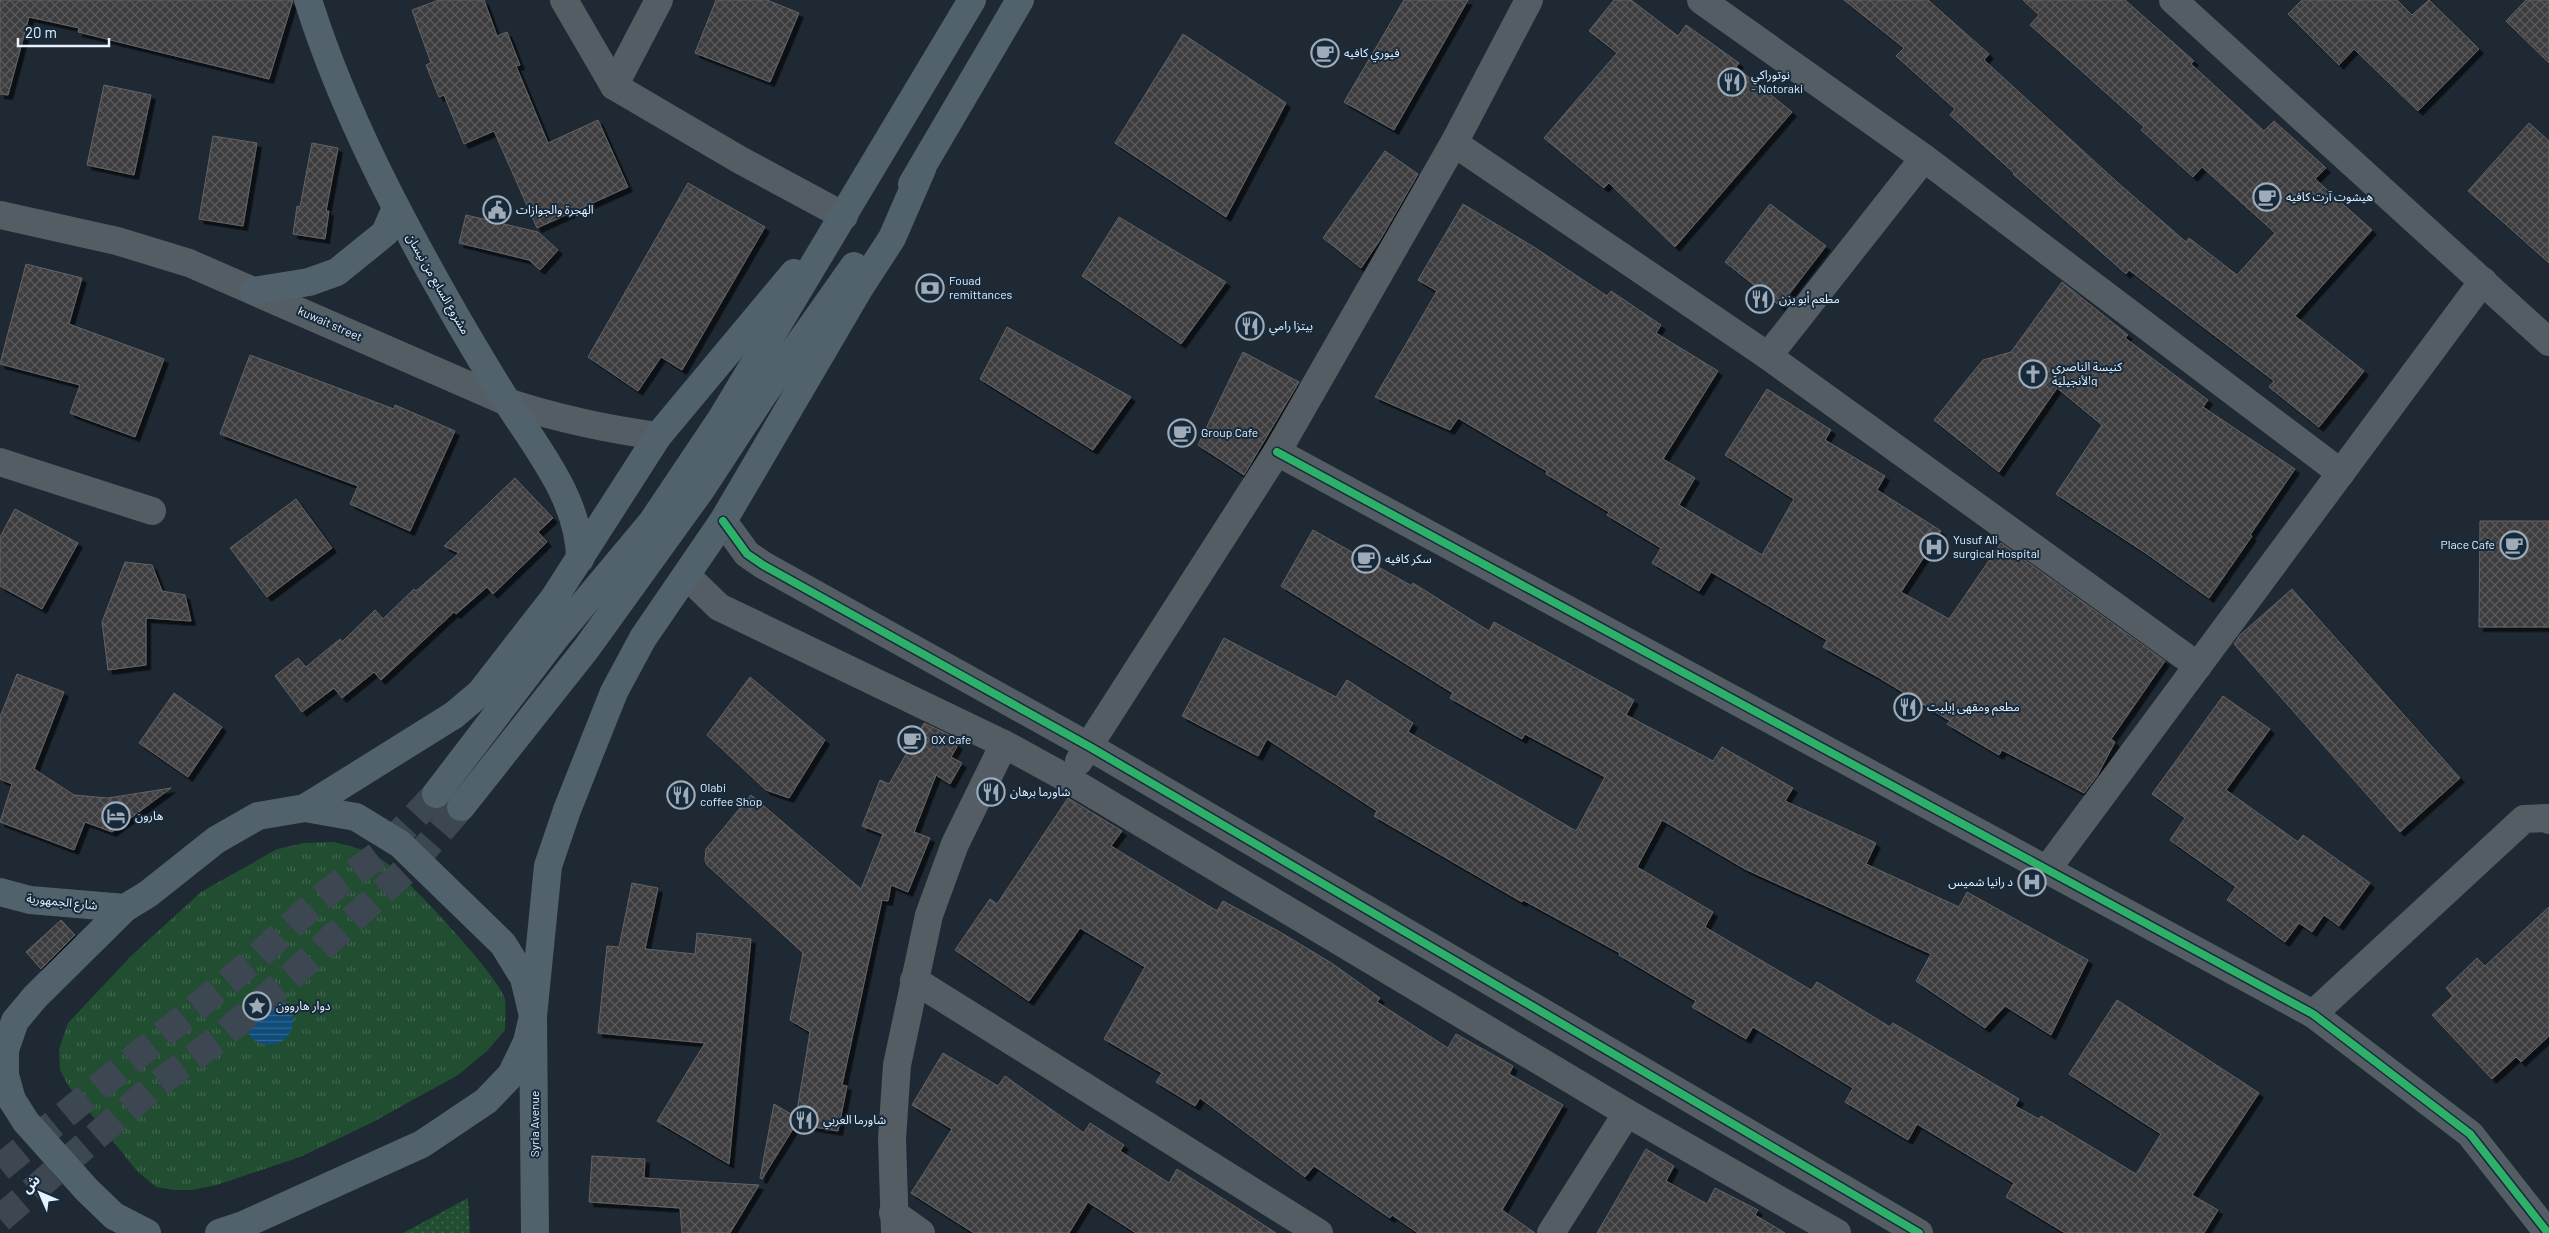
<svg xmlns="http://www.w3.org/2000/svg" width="2549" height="1233" font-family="Barlow,'Noto Sans Arabic',sans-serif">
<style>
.grass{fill:url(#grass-dots)}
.park{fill:url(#park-tufts)}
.water{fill:url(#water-rules)}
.building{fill:url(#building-cross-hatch);stroke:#636364;filter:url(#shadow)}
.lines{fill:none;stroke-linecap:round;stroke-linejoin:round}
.major-tunnel{stroke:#3c4752;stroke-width:28;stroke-dasharray:28 14;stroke-linecap:butt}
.minor{stroke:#545c64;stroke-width:28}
.major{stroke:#51626c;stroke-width:28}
.cycleway-casing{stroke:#162a3c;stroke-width:11}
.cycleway{stroke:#2db169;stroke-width:8}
.labels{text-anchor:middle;stroke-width:4;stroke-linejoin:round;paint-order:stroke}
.poi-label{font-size:12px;fill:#e5f1fe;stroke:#162a3c;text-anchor:start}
.street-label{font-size:12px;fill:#e5f1fe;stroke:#162a3c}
</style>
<defs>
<pattern id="grass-dots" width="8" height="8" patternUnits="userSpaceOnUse" patternTransform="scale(1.25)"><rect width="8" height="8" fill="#214d31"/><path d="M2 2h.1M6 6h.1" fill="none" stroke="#416750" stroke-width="1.8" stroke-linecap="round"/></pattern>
<pattern id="park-tufts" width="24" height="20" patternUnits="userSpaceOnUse" patternTransform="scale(1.25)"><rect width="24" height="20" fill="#214d31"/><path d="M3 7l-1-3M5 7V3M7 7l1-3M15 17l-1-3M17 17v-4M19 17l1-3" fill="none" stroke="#416750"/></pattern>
<pattern id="water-rules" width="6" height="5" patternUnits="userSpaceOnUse" patternTransform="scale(1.25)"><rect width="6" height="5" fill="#104c7a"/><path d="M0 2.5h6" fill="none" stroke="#33668e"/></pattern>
<pattern id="building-cross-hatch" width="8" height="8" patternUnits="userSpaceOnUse" patternTransform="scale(1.25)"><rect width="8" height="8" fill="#3e3e40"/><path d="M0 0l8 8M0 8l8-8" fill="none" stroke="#5a5a5d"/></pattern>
<filter id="shadow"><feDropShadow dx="4.5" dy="4.5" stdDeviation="0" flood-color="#0009"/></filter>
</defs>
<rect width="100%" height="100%" fill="#1e2934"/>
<!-- grass -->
<polygon class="grass" points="468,1198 470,1233 403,1233"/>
<!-- park -->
<path class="park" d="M333,842C350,846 369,850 384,861C405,876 500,977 505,999C506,1009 505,1021 505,1030L487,1051L458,1075L373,1122L300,1157L217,1185L192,1190H174L156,1187L137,1171L69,1087L60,1070L59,1049L68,1023L132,955L201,892L277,849L304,843Z"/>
<!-- water -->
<circle class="water" cx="269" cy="1021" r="24"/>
<!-- building -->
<g class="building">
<polygon points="0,0 293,0 269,79 78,32 79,28 29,17 8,95 0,94"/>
<polygon points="439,0 484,0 497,36 507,32 520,65 516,66 548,143 598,120 628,187 537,228 494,131 464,144 444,95 439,97 426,65 431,63 412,10"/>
<polygon points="716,0 767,0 799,13 770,82 695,53"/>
<polygon points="1404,0 1468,0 1394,130 1344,102"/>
<polygon points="1614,0 1631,0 1678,36 1686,25 1739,63 1736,67 1792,112 1675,247 1609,183 1604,188 1544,138 1617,53 1589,31"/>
<polygon points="1844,0 1928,0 1989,54 1984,60 2117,182 2186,242 2189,238 2237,275 2275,233 2202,167 2193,177 2141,130 2144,127 2030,25 2039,15 2023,0 2125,0 2194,61 2191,64 2264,131 2274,121 2326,168 2315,179 2372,230 2295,316 2364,371 2319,427 2269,387 2274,381 2129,270 2126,274 2013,174 2014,173 1950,115 1955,109 1896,56 1904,48"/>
<polygon points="2302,0 2397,0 2412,15 2429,0 2479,49 2418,111 2354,49 2339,65 2288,14"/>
<polygon points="2526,0 2549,0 2549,63 2506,21"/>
<polygon points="1183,34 1286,103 1226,217 1115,143"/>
<polygon points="104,85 151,95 134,175 87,165"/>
<polygon points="2529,123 2549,141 2549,263 2468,191"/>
<polygon points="213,136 257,143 243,226 199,219"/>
<polygon points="312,143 338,148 326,211 329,211 325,239 293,234 297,206 300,207"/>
<polygon points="1385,151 1418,174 1380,240 1361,268 1323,238"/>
<polygon points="688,183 765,227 682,370 661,357 638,391 588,357"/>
<polygon points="1463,204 1537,249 1607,296 1611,291 1661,325 1656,333 1718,371 1663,459 1695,478 1679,505 1762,555 1794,499 1725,455 1767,389 1831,430 1825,440 1885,476 1877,490 1941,531 1901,592 1949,619 2001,543 2165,661 2111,739 2115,742 2097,776 2084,793 2002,750 1999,755 1947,724 1950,721 1878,677 1823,647 1827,640 1711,572 1699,591 1652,563 1661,548 1607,515 1609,512 1546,474 1547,471 1458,418 1450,430 1375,397 1437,291 1418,280"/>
<polygon points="1770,204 1826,246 1780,306 1725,262"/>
<polygon points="466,215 538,232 558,250 540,270 529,260 459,243"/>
<polygon points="1119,217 1226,282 1181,344 1082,276"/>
<polygon points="26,264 82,278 69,324 164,359 135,437 70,413 80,385 0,364"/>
<polygon points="2062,282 2128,335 2125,338 2208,400 2203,407 2295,469 2250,535 2252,536 2209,598 2147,554 2056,494 2102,425 2057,388 1999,472 1934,420 1983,360 2011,352"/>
<polygon points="1007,327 1131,397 1093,450 980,379"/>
<polygon points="1243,352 1299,382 1244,475 1198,445"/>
<polygon points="250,355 394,409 395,405 455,431 410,531 350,504 358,486 220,434"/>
<polygon points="515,478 553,518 538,532 547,542 493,594 487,587 456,614 454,612 381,680 374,672 342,698 334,688 302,712 275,676 298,658 306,667 340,639 342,642 375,610 383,619 414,589 416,591 459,553 444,546"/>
<polygon points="296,499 332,548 267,597 230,548"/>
<polygon points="15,509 78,543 42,609 0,586 0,537"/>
<polygon points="2480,521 2549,521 2549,627 2479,627"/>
<polygon points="1313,530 1412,586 1413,583 1489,631 1494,622 1634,700 1626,715 1713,761 1722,747 1793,788 1785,801 1876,843 1866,864 1959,907 1967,892 2088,960 2051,1035 2005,1006 1985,1028 1916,981 1931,954 1745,869 1662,820 1637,867 1713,912 1705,927 1811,990 1817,982 1890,1027 1893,1023 2019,1099 2015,1106 2039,1119 2041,1116 2136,1174 2161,1134 2069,1074 2117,1000 2259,1093 2192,1195 2218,1210 2204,1233 2065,1233 2006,1197 2014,1183 1917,1124 1908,1140 1845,1102 1853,1088 1753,1027 1746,1039 1692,1007 1696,1001 1619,955 1620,953 1523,900 1522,902 1374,816 1377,811 1267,739 1258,756 1182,716 1224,638 1336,697 1347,680 1413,723 1408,732 1576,831 1605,777 1525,734 1522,739 1450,698 1453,693 1281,586"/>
<polygon points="125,562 152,565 162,591 185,595 191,621 146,618 146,665 108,670 102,622"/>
<polygon points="2292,589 2460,778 2400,832 2234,644 2240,635"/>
<polygon points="17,674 64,692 34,769 74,795 108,798 171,788 112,832 85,822 74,850 0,822 12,784 0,779 0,717"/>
<polygon points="750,677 825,740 789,798 766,790 707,735"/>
<polygon points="174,693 222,727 188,777 139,743"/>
<polygon points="2223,696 2270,729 2226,790 2298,842 2303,835 2370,883 2339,926 2324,915 2312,932 2299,923 2285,942 2227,900 2236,887 2170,840 2185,818 2152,794"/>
<polygon points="924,723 956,738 954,742 958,745 951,757 962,763 950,784 936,775 914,832 930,838 908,892 891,885 888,901 882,900 842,1085 847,1086 838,1131 796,1124 762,1179 760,1178 774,1104 796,1117 810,1032 790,1020 803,953 707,865 705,860 706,849 751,795 861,889 883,834 862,826 880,780 889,784"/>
<polygon points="1068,798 1122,831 1111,846 1217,911 1223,901 1280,932 1333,964 1380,998 1377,1002 1448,1048 1456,1034 1513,1066 1509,1074 1563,1105 1502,1210 1535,1233 1418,1233 1392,1215 1390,1218 1314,1166 1305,1177 1200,1098 1195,1106 1156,1082 1162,1073 1104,1039 1145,967 1080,928 1029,1001 955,950 990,899 997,904"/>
<polygon points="632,883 658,888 645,949 695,954 697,933 751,939 729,1164 657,1121 705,1043 598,1033 607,946 619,947"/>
<polygon points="2549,907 2549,1036 2521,1062 2516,1057 2492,1079 2432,1015 2453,996 2446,988 2477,958 2485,966"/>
<polygon points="61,920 75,935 41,969 26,952"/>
<polygon points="943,1053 998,1086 1005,1076 1084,1133 1090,1123 1124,1145 1120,1151 1169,1183 1177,1169 1276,1233 1136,1233 1088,1202 1069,1233 974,1233 911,1193 952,1129 912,1105"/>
<polygon points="1646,1149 1674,1166 1666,1181 1707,1204 1715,1188 1758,1210 1755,1215 1785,1233 1597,1233"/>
<polygon points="592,1156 645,1159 644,1178 759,1185 730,1233 682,1233 680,1208 589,1202"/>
</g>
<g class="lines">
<!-- major-tunnel -->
<g class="major-tunnel">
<polyline points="0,1168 254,960 320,898 381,853 436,794"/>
<polyline points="0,1219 152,1088 221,1037 292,975 408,868 461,807"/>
</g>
<!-- minor -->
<g class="minor">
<polyline points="564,0 614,86 740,160 844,216"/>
<polyline points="1701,0 1924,158 2341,473"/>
<polyline points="2173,0 2549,342"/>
<polyline points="614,86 659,0"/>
<polyline points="1454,143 1768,356 2198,666"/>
<path d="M0,215L117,241L189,263L507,402C556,418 606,429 658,436"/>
<polyline points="1768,356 1924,158"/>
<polyline points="1277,452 2313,1014 2470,1134 2548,1233"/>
<polyline points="0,462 152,511"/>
<polyline points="723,521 747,554 763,565 1090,747 1919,1233"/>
<polyline points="687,576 719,607 1004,744 1066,778 1627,1113 1837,1233"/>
<polyline points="1079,761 1277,452 1454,143 1529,0"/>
<polyline points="2048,868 2483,281"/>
<polyline points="914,980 1319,1233"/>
<polyline points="2313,1014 2524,819 2546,818 2549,820"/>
<polyline points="893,1213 921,1233"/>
<polyline points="895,1233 892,1139 897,1065 929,915 955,844 1004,744"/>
<polyline points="1551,1233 1627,1113"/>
</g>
<!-- major -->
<g class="major">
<path d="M308,0C344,114 400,219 459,322C475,349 491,377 508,403C538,450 580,501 580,559"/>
<polyline points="912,184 1020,0"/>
<polyline points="254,291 309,282 337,272 385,233 396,208"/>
<polyline points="436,794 556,637 652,522 723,416 972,0"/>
<polyline points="461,807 586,649 700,491 763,395 854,266"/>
<polyline points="305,808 454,715 480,693 554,598 658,436 794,273"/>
<polyline points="0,892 30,900 125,908"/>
<polyline points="147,1233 114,1216 87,1190 26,1122 12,1100 5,1075 5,1050 15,1021 35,997 125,908 148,894 216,840 258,816 305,808 356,817 400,844 503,944 524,978 533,1016 527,1042 511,1075 486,1101 422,1144 243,1225 219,1233"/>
<polyline points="535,1233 533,1016 548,866 567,810 614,692 643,638 723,521 859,289 892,238 922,169"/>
</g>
<!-- cycleway casing -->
<g class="cycleway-casing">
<g id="cycleway">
<polyline points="1277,452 2313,1014 2470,1134 2548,1233"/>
<polyline points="723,521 747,554 763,565 1090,747 1919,1233"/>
</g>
</g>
<!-- cycleway -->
<use href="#cycleway" class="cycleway"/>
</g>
<!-- icons -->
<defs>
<g id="cafe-ring" transform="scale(1.4375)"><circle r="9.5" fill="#162a3c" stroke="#9fabb7" stroke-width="1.5"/><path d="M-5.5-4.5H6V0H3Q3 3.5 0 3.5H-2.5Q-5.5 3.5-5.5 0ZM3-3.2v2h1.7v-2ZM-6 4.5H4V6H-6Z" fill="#9fabb7"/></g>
<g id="restaurant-ring" transform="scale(1.4375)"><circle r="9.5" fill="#162a3c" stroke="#9fabb7" stroke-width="1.5"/><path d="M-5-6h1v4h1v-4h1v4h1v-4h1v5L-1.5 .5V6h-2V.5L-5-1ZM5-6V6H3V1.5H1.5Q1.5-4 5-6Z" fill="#9fabb7"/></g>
<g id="civic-ring" transform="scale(1.4375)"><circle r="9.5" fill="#162a3c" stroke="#9fabb7" stroke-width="1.5"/><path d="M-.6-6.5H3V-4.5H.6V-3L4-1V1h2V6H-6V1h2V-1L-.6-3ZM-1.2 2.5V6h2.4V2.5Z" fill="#9fabb7"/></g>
<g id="bank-ring" transform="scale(1.4375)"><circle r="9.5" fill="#162a3c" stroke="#9fabb7" stroke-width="1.5"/><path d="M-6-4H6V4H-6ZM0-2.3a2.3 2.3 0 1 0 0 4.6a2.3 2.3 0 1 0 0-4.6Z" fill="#9fabb7"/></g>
<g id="church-ring" transform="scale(1.4375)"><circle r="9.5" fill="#162a3c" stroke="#9fabb7" stroke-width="1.5"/><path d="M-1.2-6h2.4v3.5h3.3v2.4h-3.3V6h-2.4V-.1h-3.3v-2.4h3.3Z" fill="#9fabb7"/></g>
<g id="hospital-ring" transform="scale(1.4375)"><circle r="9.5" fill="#162a3c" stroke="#9fabb7" stroke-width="1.5"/><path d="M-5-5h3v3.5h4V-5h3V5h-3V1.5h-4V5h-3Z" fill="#9fabb7"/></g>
<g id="hotel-ring" transform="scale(1.4375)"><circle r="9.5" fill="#162a3c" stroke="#9fabb7" stroke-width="1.5"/><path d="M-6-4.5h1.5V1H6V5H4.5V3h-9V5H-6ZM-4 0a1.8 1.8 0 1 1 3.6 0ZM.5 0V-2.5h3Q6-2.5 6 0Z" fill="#9fabb7"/></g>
<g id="sight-ring" transform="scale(1.4375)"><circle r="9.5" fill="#162a3c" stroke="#9fabb7" stroke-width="1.5"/><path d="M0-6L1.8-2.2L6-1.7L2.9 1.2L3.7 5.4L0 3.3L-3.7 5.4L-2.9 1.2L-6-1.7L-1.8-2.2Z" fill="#9fabb7"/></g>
</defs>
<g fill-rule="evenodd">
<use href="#cafe-ring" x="1325" y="53"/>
<use href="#restaurant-ring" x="1732" y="82"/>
<use href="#cafe-ring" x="2267" y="197"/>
<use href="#civic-ring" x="497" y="210"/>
<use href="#bank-ring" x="930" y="288"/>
<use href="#restaurant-ring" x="1760" y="299"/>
<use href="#restaurant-ring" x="1250" y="326"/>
<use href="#church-ring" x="2033" y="374"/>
<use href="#cafe-ring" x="1182" y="433"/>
<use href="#cafe-ring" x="2514" y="545"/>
<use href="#hospital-ring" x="1934" y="547"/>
<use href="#cafe-ring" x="1366" y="559"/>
<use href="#restaurant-ring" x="1908" y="707"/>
<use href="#cafe-ring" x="912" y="740"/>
<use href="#restaurant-ring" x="991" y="792"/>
<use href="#restaurant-ring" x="681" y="795"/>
<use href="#hotel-ring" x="116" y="816"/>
<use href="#hospital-ring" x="2032" y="882"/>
<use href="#sight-ring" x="257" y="1006"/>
<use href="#restaurant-ring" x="804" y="1120"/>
</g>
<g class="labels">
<!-- poi labels -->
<g class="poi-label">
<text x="1344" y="57">فيوري كافيه</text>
<text x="1751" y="79">نوتوراكي<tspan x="1751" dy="14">- Notoraki</tspan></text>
<text x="2286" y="201">هيشوت آرت كافيه</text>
<text x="516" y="214">الهجرة والجوازات</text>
<text x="949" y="285">Fouad<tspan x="949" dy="14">remittances</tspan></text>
<text x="1779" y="303">مطعم أبو يزن</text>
<text x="1269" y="330">بيتزا رامي</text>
<text x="2052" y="371">كنيسة الناصري<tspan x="2052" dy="14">الأنجيليةq</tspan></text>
<text x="1201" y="437">Group Cafe</text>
<text x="1953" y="544">Yusuf Ali<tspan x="1953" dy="14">surgical Hospital</tspan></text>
<text x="2495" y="549" text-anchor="end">Place Cafe</text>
<text x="1385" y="563">سكر كافيه</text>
<text x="1927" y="711">مطعم ومقهى إيليت</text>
<text x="931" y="744">OX Cafe</text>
<text x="700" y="792">Olabi<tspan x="700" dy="14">coffee Shop</tspan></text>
<text x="1010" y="796">شاورما برهان</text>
<text x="135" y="820">هارون</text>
<text x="2013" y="886" text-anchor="end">د رانيا شميس</text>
<text x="276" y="1010">دوار هاروون</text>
<text x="823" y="1124">شاورما العربي</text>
</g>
<!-- street labels -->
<g class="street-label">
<text transform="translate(438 284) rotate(60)" y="4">مشروع السابع من نيسان</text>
<text transform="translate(330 324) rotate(24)" y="4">kuwait street</text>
<text transform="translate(62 902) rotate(6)" y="4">شارع الجمهورية</text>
<text transform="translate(535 1124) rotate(-90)" y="4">Syria Avenue</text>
</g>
</g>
<!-- north arrow -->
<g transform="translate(40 1193) rotate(315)" stroke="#162a3c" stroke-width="4" paint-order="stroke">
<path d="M0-4L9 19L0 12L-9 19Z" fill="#e5f1fe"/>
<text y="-8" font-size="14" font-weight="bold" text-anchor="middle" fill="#e5f1fe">ش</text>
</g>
<!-- scale -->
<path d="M18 38v8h91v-8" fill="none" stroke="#e5f1fe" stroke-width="2.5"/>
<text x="25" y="38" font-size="15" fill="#e5f1fe" stroke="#162a3c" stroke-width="4" paint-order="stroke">20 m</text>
</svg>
